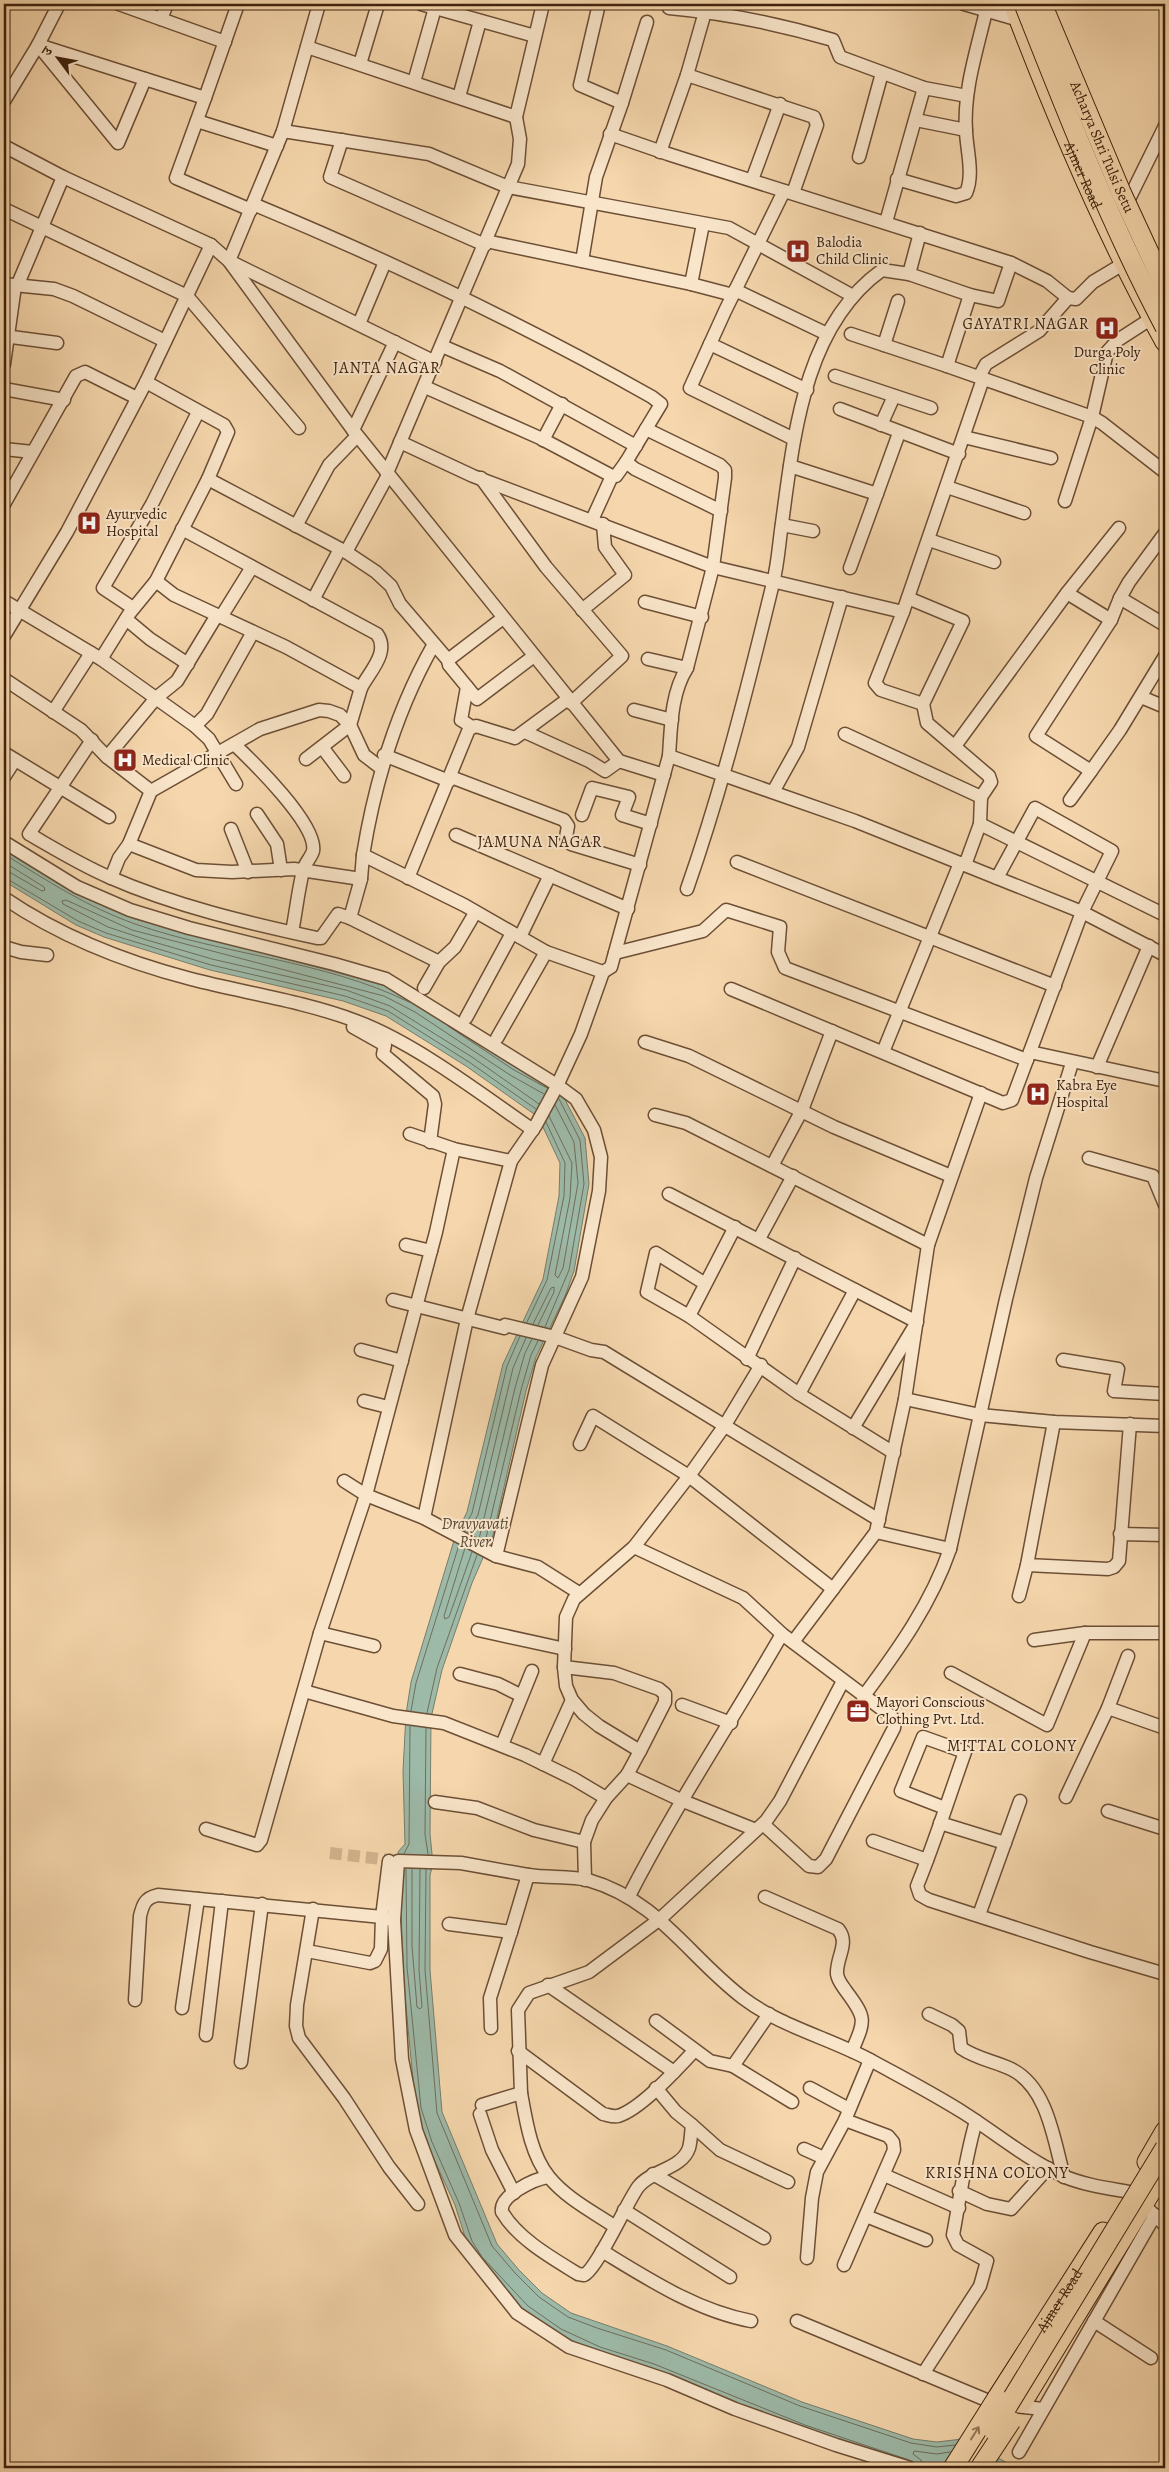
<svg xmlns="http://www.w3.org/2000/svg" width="1169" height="2472" font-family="Alegreya,'Noto Serif Devanagari',serif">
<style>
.water{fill:#9dbaa9;stroke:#777d6b}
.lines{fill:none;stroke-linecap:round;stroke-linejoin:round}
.shore{stroke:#6e6e5b;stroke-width:1}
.minor-tunnel{stroke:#d1b38d;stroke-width:12;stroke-dasharray:12 6;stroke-linecap:butt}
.minor-casing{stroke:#6c4f35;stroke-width:15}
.highway-casing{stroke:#3e220d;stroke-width:21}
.minor{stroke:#f9e5ca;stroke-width:12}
.highway{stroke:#f6d7ad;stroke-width:19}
.rail-casing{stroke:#3e220d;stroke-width:5}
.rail{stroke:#f9e5ca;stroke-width:3;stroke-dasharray:9;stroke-linecap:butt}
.highway-bridge-casing{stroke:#3e220d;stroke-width:21;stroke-linecap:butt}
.highway-bridge{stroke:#f6d7ad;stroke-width:19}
.oneway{stroke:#9a7c5d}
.labels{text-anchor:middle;stroke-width:4;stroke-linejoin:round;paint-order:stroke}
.street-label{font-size:15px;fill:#3e220d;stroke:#f9e5ca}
.poi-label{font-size:15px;fill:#3e220d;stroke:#f9e5ca;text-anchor:start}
.neighbourhood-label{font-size:16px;letter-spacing:1px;fill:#3e220d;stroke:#f9e5ca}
.water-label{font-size:16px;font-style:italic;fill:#564834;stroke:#f9e5ca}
</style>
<rect width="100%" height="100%" fill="#f6d7ad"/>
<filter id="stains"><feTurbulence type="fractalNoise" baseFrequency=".004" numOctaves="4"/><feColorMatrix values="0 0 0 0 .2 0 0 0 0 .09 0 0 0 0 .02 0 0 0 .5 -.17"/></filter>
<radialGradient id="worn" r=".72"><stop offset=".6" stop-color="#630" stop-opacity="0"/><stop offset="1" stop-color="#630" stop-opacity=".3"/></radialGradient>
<!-- water -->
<polygon class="water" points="4,848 68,888 135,919 388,986 560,1090 585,1138 589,1184 574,1271 565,1296 536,1357 526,1391 493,1535 472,1583 442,1670 431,1718 430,1834 433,1864 430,1875 430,1970 442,2112 497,2244 519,2270 542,2293 571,2313 667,2346 802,2402 913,2439 937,2442 962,2439 1017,2468 917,2468 743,2406 652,2368 598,2352 558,2334 524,2310 503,2288 467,2243 455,2205 427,2144 416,2109 402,1967 401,1870 398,1852 405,1844 403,1771 406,1714 411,1682 456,1534 467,1512 503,1364 543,1279 559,1196 560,1163 542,1125 534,1114 466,1066 386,1016 343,1001 210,970 104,937 76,925 4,881"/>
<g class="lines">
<!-- shore -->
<g class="shore">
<path d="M4,854C46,880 87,907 135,924C224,955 323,960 409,1002"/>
<polyline points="4,862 44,887 45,890 42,891 11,873 4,871"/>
<polyline points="4,877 78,921 106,933 211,965 345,996 388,1011 469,1062 536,1109"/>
<polyline points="448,1026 514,1070 547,1088"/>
<polyline points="539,1104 472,1057 390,1006 346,990 212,959 147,940 108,927 63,904 62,901 66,900 132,930 384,996 415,1012 510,1075 544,1094"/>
<polyline points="549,1116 572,1163 570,1198 555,1275 558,1278 563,1268 578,1183 574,1142 555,1105"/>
<polyline points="527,1322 547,1280 564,1196 565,1163 546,1122"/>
<polyline points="533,1324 551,1288 554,1287 554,1292 538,1325"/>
<polyline points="545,1327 569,1270 584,1184 580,1140 559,1099"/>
<polyline points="463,1530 472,1513 507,1366 520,1336"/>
<polyline points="468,1533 478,1515 513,1368 526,1338"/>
<polyline points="479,1539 515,1388 525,1353 532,1339"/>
<polyline points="485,1542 521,1390 531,1355 538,1341"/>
<polyline points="465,1548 444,1616 445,1619 449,1617 472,1552"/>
<polyline points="411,1711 416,1683 459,1545"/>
<polyline points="427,1713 437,1668 477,1555"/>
<polyline points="426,1728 425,1834 428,1854"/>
<polyline points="404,1854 409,1844 410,1726"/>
<polyline points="406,1869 407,1967 421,2108 432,2142 459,2203 472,2241 482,2257 528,2306 561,2329 600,2347 654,2364 805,2425 909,2460"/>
<polyline points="412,1869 412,1946 417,2007 420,2009 422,2007 419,1970 420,1869"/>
<polyline points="426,1869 425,1970 437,2113 492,2246 515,2273 539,2297 568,2317 597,2328 666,2350 800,2406 911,2443 937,2447 955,2445"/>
<polyline points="923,2468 921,2460 913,2454 914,2451 937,2454 950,2452"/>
</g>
<!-- minor-tunnel -->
<polyline class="minor-tunnel" points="330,1853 398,1861"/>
<!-- minor casing -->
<g class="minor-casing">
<g id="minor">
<polyline points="59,4 38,45 118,143 145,79"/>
<polyline points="119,4 225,42"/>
<polyline points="421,4 535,36"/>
<polyline points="964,4 1019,20 1023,20"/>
<polyline points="1163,4 1165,5"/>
<path d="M669,8C725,13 779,24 833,40L840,57L924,88"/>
<polyline points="161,19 167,4"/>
<polyline points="307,47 516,117"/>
<polyline points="360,64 378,4"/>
<polyline points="687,75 707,5"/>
<polyline points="414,82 435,8"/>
<polyline points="459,97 480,21"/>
<polyline points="205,98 176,178 251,210"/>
<polyline points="4,101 38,45 205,98 238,4"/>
<polyline points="622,103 647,22"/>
<polyline points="916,120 966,130"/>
<polyline points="197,121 277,146"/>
<polyline points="283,131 429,154 508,187 729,228 853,296"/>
<polyline points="610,134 668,154 1011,263 1047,281 1068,298 1076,299 1093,282 1123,264"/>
<polyline points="342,140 330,177 485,245"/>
<polyline points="4,146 63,177 211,245 229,261 353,430 619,761 664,775"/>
<polyline points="660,152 687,75 814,117 817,125 793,193"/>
<polyline points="859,157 882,73"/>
<path d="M897,179L956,196L966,193C974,175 967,151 966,132C963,91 977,50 986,11"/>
<polyline points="752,180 780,104"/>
<polyline points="784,191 725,311 690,388 794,439"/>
<polyline points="1130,197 1165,126"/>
<path d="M253,204C390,261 523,324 652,397L661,404L626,462L635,469L721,511"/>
<polyline points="4,209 187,296 299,428"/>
<polyline points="886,222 924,88 967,96"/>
<polyline points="486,241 691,284 703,224"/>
<polyline points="229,261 283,131 319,4"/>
<polyline points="582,261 596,177 622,103 580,85 599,4"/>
<polyline points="231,262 435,362"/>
<polyline points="909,274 920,233"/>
<polyline points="4,284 54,289 73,296 165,341"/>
<polyline points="18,284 63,177"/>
<polyline points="691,284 733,295"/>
<polyline points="735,290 827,334"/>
<polyline points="970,295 998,301 1011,263"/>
<polyline points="1152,318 1118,340 1107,352 1092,417 1102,423 1165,472"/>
<polyline points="359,324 385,262"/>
<polyline points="4,336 57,343"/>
<polyline points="710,344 807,390"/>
<polyline points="884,345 898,301"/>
<polyline points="442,346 500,371 636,446"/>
<polyline points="4,364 15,286"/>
<polyline points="947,366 1092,417 1065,501"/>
<polyline points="835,376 931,408"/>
<polyline points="979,377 986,364 1039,331 1068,298"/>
<polyline points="146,382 224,425 228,432 208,479 346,552 376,572 391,586 400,604 448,660 503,618"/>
<polyline points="425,387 540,438 612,476 616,476 626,462"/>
<polyline points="4,389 64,400"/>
<polyline points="840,409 959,454"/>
<polyline points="881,425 894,396"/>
<polyline points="353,430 395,342"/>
<polyline points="964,437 1051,458"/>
<polyline points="543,440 562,404"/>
<polyline points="400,442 473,476 713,567 903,612"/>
<polyline points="4,449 33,452"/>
<polyline points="790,466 877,494"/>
<polyline points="387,473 518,164 520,139 516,117 543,4"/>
<polyline points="481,478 546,567 622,656 571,703"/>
<polyline points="947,487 1024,513"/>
<polyline points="4,504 76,376 85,372 137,398"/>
<polyline points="592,520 612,476"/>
<polyline points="782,525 813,531"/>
<polyline points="296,526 329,465 357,436"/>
<path d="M182,529L377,634C390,652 370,671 361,688L286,647L217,615"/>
<polyline points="929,540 994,562"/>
<polyline points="346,552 388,475"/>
<polyline points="850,568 899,433"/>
<polyline points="1067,593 1111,620"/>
<polyline points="908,598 963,621 923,704"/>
<polyline points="1120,598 1129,582 1165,533"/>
<polyline points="313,600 340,549"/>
<polyline points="4,601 101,659 195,726 209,739 236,784"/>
<polyline points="645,602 702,617"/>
<polyline points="133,608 103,588 152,504 198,412"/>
<polyline points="582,610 625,575 605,547 603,524"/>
<polyline points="221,617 252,567"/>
<polyline points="126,619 150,639 188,664"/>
<polyline points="1165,625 1120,598 1111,620 1036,736 1091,771 1120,730 1165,656"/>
<polyline points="4,636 67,532 146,382 211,245"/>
<path d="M434,644C397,709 375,781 363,855L464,905L546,952L603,972L611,967L669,756C671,727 671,693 687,668L713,567L725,478V470L720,465L646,429"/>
<polyline points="101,659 129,614 156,581 208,479"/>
<polyline points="648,659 687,668"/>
<polyline points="448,660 449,665 477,699 534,656"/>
<polyline points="4,679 81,730 107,757 156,698 177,681 217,615 174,595 156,581"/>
<polyline points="467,687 461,720 472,727"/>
<polyline points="1141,697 1165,707"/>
<polyline points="634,710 672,720"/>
<polyline points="53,712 91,653"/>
<polyline points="195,726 207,714 253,632"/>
<polyline points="525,732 589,761 605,771 619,761"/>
<polyline points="845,734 981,797"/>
<path d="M92,740L29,834C55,849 81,865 109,877C175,906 248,923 317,938H321L338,914L350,918L439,962"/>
<path d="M234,744C252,761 318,825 313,851C311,858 304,864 303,871C298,891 296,912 292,932"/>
<polyline points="955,746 1067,593 1119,528"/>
<polyline points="322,747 344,776"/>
<polyline points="4,753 109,817"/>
<polyline points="384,755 449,781"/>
<polyline points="669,756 855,821 1082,912 1165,955"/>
<polyline points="107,757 151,791"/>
<polyline points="306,759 350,725 361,688"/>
<polyline points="4,777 15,760"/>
<polyline points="451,777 564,820 568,826 566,837 571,844 640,865"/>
<polyline points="773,792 798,747 842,597"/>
<polyline points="1070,800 1091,771"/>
<polyline points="257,814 277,844 281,870"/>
<polyline points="582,815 592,788 629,797 622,815 651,824"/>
<polyline points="980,824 1165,915"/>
<polyline points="231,829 248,872"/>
<polyline points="456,835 628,909"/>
<polyline points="4,842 77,887 130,910 189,928 334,964 386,979 557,1085 576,1099 594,1130 601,1157 599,1191 582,1277 542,1365 496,1556"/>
<polyline points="129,844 196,870 232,872 294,869 361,879 363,855"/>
<polyline points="737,862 1055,986"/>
<polyline points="965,865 980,824 981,797 991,782 989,776 927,723 923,704 881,690 875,683 903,612 983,379"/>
<polyline points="111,878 119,858 129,844 151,791 260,729 319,710 329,711 340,715 350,725 364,755 381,768"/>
<polyline points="408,878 469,729 476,726 515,738 568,699"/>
<path d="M687,889C722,789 748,686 773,583C778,564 779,543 782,523C794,435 804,326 882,270L909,274L970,295L947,366L851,334"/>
<path d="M4,898C60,936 125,962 191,979C245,993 303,1001 356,1021C415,1043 481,1094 533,1130"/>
<polyline points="350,918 361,879"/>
<polyline points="520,937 550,875"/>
<polyline points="4,947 21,952 47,955"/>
<polyline points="615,953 703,931 726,910 780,927 778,952 785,968 1027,1060"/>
<polyline points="424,988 439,962 455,947 475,913"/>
<polyline points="731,989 1003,1103 1012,1100 1082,912 1112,851 1035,808 997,878"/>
<polyline points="466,1018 512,933"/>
<polyline points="353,1027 385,1045 383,1054 433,1096 435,1104 430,1142"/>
<polyline points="497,1038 546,952"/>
<polyline points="645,1042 689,1056 834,1127 951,1176"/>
<polyline points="883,1052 960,863"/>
<polyline points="1030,1052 1165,1081"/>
<polyline points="1097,1067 1149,946"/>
<polyline points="655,1115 686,1123 928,1245"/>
<polyline points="410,1134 454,1149 511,1161"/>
<polyline points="1089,1158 1153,1176 1165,1205"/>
<polyline points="772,1166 802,1110 832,1031"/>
<polyline points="669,1194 917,1322 853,1428"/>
<polyline points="759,1239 793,1176"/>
<polyline points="406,1245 431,1251"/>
<polyline points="704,1283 656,1253 647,1292 689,1316 799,1394 894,1453"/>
<polyline points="393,1300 504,1328"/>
<polyline points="689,1316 735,1227"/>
<polyline points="505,1325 555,1337 591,1350 604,1352 879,1520"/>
<polyline points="361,1350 402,1361"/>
<polyline points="747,1359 795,1258"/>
<polyline points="1063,1360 1118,1369 1114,1391 1165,1394"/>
<polyline points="799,1394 855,1290"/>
<polyline points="905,1399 980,1415 1054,1422 1165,1426"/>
<polyline points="364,1401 388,1407"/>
<polyline points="1054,1422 1027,1565 1108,1569 1114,1567 1119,1561 1130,1424"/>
<polyline points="580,1444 593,1416 689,1476 833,1589"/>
<polyline points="344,1481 366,1495 424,1518 496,1556 538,1567 579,1593"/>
<polyline points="424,1518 467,1319 511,1161 536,1125 556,1088 581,1034 603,972"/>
<polyline points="876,1532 950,1549"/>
<polyline points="1120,1534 1165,1535"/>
<polyline points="634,1547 743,1598 782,1634 891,1716 895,1721 894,1728 826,1859 818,1867 809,1866 763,1824"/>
<polyline points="1019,1596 1027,1565"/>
<polyline points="478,1630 565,1649"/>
<polyline points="320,1633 374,1646"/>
<polyline points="1034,1640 1085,1633 1165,1633"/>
<polyline points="793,1642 876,1532 905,1399 928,1245 981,1093"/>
<polyline points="564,1667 614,1673 659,1689 665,1694 665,1702 640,1751"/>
<polyline points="951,1673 1047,1725 1085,1633"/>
<polyline points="460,1674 498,1684 520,1695"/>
<polyline points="304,1691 393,1716 444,1723 525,1755 574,1779 606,1798"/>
<path d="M863,1697C898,1650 931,1604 950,1549L1006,1299L1036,1178L1072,1063"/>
<polyline points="682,1705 731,1723"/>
<polyline points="1108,1708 1165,1728"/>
<polyline points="502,1745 532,1671"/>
<polyline points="543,1764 572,1700"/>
<polyline points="627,1775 683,1801 756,1830"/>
<polyline points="1066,1797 1108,1708 1128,1656"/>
<polyline points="435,1802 477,1808 534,1830 584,1842"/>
<path d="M945,1808L901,1791L923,1737L965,1752C949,1797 935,1842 917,1886L920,1895L929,1900L1090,1952L1165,1974"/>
<polyline points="1108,1811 1165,1829"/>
<polyline points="940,1823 1005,1843"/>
<polyline points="206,1829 257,1845 261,1840 320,1633 366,1495 436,1232 454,1149"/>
<polyline points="873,1841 927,1860"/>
<polyline points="528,1875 461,1863 398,1861 394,1920 402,2059 416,2130 455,2235 517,2313 569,2347 667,2380 735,2409 836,2445 910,2468"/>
<polyline points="585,1880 584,1842 592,1820 606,1798 627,1775 640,1751 599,1726 584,1714 572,1700 566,1686 564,1667 566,1617 574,1599 634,1547 689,1476 725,1425 761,1365"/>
<path d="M629,1896C675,1806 732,1721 782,1634"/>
<path d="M765,1897L838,1929C850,1943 836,1957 837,1974C838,1981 842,1985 846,1991C867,2019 865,2020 852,2051"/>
<polyline points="313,1909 297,2005 296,2026 299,2038 344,2098 389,2167 418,2204"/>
<polyline points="979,1915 1020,1801"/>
<path d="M449,1924L511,1932L528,1875C547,1878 571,1876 588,1880C658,1900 688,1956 743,1998C781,2027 830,2038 872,2061C903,2078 934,2094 964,2113C997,2134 1028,2160 1063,2176C1084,2185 1107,2188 1129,2192"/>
<polyline points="307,1951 370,1963 375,1961 381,1949 382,1917 389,1919"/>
<polyline points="548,1985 674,2072"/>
<path d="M135,2000L140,1916C143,1904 145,1898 158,1895L382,1917L389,1861"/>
<polyline points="182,2008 198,1899"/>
<path d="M929,2014L952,2025L959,2031L961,2048C977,2059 994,2061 1011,2069C1048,2087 1054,2141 1064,2177"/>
<polyline points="656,2021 710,2061 733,2066 792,2102"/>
<polyline points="491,2028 490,1998 511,1932"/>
<polyline points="206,2035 222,1901"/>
<path d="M518,2051L603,2114C608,2115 613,2117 618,2116C641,2109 677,2069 694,2051"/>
<polyline points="241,2062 262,1904"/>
<polyline points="733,2066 769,2014"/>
<polyline points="810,2088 849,2109"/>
<path d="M521,2093C526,2121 531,2155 549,2177C566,2198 593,2212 614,2226"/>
<polyline points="482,2105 521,2093 518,2010 529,1993 589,1972 660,1919 766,1821 780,1801 843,1681"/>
<polyline points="480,2114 492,2150 514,2193"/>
<polyline points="692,2125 720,2150 788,2182"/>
<polyline points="804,2149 824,2158"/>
<polyline points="653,2174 764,2238"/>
<polyline points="884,2175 959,2208"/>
<path d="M548,2177C535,2179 499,2195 502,2212C518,2239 552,2258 578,2274L584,2275C597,2269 626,2204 638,2187C651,2170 682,2169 689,2148C691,2141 691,2132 692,2125L676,2112L656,2088"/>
<polyline points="959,2191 987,2204 1011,2209 1048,2168"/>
<polyline points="624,2210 730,2277"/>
<polyline points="1149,2210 1165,2225"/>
<polyline points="866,2216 926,2240"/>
<path d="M602,2251C648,2279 697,2311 751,2321"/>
<polyline points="807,2258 812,2198 817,2172 845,2120 870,2060"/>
<polyline points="844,2265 894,2150 893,2142 888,2136 845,2120"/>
<polyline points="797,2321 996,2404 1043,2409"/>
<polyline points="1094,2321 1151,2358"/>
<path d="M923,2374L980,2286L987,2261L958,2245L953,2235C960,2197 965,2159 976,2121"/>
<polyline points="1019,2452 1155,2215"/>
</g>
</g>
<!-- highway casing -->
<g class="highway-casing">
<g id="highway">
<path id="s1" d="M1013,4C1057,120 1105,233 1165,342"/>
<polyline points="1147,2162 1165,2131"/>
<path id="s2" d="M997,2398L1103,2232"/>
<polyline points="1022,2403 1165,2169"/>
<polyline points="969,2468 993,2430"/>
</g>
</g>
<!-- minor -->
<use href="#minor" class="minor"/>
<!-- highway -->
<use href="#highway" class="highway"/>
<!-- rail casing -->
<g class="rail-casing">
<polyline id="rail" points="1030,4 1098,168 1165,315"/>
</g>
<!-- rail -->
<use href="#rail" class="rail"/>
<!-- highway-bridge casing -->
<g class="highway-bridge-casing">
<g id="highway-bridge">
<path d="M1024,4C1067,113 1110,223 1165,327"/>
<path id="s3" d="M1042,4L1121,192L1165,287"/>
<polyline points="993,2430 1165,2148"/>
<polyline points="953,2468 997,2398"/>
<polyline points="980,2468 1011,2421"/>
</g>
</g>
<!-- highway-bridge -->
<use href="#highway-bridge" class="highway-bridge"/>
</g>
<!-- one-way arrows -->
<defs><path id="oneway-shaft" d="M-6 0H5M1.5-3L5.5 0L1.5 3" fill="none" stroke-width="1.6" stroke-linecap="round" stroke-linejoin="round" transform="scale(1.25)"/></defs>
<use class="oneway" href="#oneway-shaft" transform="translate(975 2433) rotate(-58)"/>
<!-- icons -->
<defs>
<g id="hospital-square" transform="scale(1.25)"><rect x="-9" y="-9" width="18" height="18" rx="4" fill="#8f2418" stroke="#f9e5ca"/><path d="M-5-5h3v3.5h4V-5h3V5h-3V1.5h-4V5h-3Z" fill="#fff"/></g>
<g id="office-square" transform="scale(1.25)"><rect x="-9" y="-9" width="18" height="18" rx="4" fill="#8f2418" stroke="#f9e5ca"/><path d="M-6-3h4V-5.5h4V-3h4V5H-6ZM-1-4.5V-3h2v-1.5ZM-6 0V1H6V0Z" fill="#fff"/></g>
</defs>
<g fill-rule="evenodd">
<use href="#hospital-square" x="798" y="251"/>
<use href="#hospital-square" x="1107" y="328"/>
<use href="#hospital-square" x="89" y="523"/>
<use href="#hospital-square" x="125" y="760"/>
<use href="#hospital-square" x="1038" y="1094"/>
<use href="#office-square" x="858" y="1711"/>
</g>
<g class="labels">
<!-- street labels -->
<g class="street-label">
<text dy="5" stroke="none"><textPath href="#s3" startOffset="155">Acharya Shri Tulsi Setu</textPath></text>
<text dy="5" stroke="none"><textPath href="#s1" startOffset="185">Ajmer Road</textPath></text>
<text dy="5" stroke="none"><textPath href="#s2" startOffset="116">Ajmer Road</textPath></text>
</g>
<!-- poi labels -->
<g class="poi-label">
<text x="816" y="247">Balodia<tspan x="816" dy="17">Child Clinic</tspan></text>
<text x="1107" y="357" text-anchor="middle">Durga Poly<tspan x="1107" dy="17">Clinic</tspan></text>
<text x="106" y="519">Ayurvedic<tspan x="106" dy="17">Hospital</tspan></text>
<text x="142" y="765">Medical Clinic</text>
<text x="1056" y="1090">Kabra Eye<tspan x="1056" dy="17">Hospital</tspan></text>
<text x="876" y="1707">Mayori Conscious<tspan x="876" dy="17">Clothing Pvt. Ltd.</tspan></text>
</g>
<!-- neighbourhood labels -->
<g class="neighbourhood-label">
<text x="1026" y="329">GAYATRI NAGAR</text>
<text x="387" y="373">JANTA NAGAR</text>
<text x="540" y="847">JAMUNA NAGAR</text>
<text x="1012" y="1751">MITTAL COLONY</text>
<text x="997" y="2178">KRISHNA COLONY</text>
</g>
<!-- water labels -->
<g class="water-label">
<text x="475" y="1529">Dravyavati<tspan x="475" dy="18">River</tspan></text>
</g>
</g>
<!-- margin -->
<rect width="1169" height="2472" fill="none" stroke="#f6d7ad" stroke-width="20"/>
<rect x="5" y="5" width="1159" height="2462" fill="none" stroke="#3e220d" stroke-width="2.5"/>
<rect x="10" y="10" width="1149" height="2452" fill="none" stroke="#3e220d"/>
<!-- north arrow -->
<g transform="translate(58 58) rotate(302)" stroke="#f9e5ca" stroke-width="4" paint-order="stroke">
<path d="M0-4L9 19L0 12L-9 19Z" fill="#3e220d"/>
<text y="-8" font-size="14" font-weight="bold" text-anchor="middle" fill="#3e220d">उ</text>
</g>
<rect width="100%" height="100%" filter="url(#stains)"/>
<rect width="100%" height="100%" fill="url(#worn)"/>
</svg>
